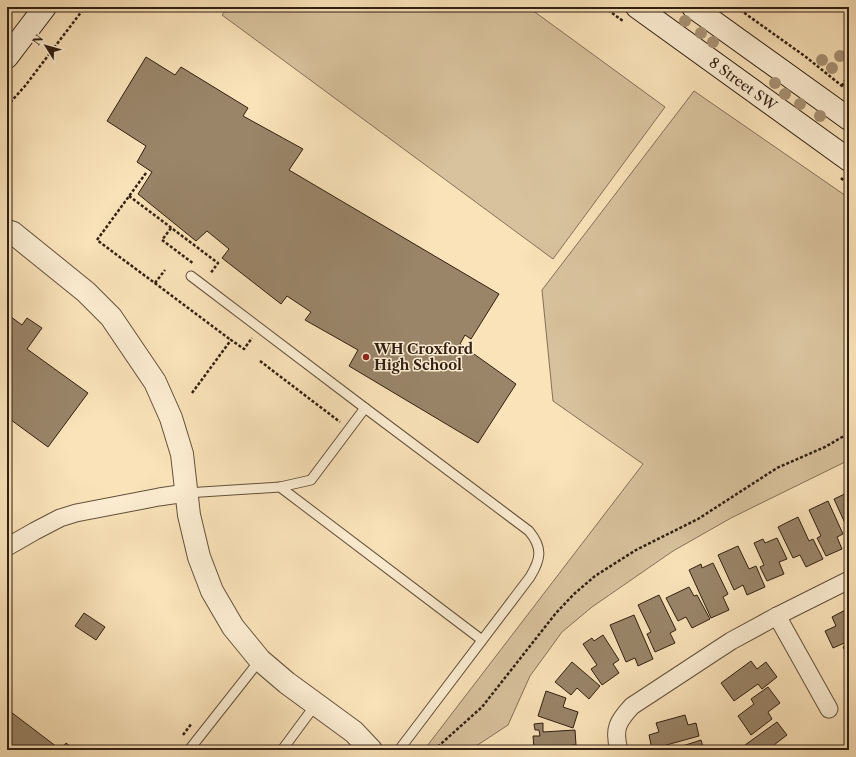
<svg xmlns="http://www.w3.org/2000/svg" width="856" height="757" font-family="'Libre Caslon Text',serif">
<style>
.green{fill:#d8c29d;stroke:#847058}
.building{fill:#9a8569;stroke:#311f13}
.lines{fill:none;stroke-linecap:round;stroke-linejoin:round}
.service-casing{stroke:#63503c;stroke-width:11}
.minor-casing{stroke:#63503c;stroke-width:19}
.tertiary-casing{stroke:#63503c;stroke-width:24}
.secondary-casing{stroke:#311f13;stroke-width:24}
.path{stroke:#311f13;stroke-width:2.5;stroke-dasharray:3 2;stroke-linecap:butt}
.service{stroke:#fcedd2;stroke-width:9}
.minor{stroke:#fcedd2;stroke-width:17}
.tertiary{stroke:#fcedd2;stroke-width:22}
.secondary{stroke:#fcedd2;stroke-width:22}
.tree{fill:#a79274}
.poi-dot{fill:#8f2418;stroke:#fcedd2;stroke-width:1.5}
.labels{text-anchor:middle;stroke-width:3;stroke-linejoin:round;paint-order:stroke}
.street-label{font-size:14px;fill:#311f13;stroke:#fcedd2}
.poi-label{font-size:14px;font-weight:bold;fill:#311f13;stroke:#fcedd2;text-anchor:start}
</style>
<rect width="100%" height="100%" fill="#fae3b9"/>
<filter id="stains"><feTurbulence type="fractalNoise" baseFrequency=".005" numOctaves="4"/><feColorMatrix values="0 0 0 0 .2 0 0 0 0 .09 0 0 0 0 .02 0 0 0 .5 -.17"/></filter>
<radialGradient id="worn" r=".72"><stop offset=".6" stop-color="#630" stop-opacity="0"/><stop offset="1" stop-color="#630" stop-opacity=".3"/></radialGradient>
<!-- green -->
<g class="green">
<polygon points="228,7 528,7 665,107 553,259 222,15"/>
<polygon points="694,91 849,198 849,460 731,518 673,551 592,607 562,632 530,676 508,725 470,750 424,750 643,464 553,401 542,290"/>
</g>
<!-- building -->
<g class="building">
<polygon points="146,57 175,75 181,67 248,108 243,116 303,149 289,170 499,294 471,339 465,335 460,344 516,384 478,443 349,366 358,350 305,320 311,312 287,296 281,304 222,258 229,249 207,231 196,241 138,194 152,172 137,162 146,146 107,121"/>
<polygon points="7,314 22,325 27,318 42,328 27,349 88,393 48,447 7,417"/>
<polygon points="849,492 849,532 834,499"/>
<polygon points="828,501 843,534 837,537 842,549 826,556 817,538 821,536 809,510"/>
<polygon points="798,517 809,541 813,539 823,559 806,567 800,555 793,558 778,527"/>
<polygon points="777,538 787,559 779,562 784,574 767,581 760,567 764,565 754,543 763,539 765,543"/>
<polygon points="738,546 749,569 756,566 765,587 747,595 743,585 734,590 718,555"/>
<polygon points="713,563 728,594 723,597 729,610 711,618 689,570 701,564 702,568"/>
<polygon points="689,587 694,596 697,595 710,619 692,628 686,617 678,621 666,598"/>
<polygon points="659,595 676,630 670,633 675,643 655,652 647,634 651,632 638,605"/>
<polygon points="849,608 849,641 833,648 825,631 836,626 832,617"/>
<polygon points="84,613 105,627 96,640 75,626"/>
<polygon points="634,615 653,659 638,666 635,658 626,662 610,625"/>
<polygon points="603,635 619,660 613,664 619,673 602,685 591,669 597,665 583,644 592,638 594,641"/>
<polygon points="849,644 849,658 843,647"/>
<polygon points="751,661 757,669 766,662 777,677 762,689 758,684 734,701 721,683"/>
<polygon points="572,662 600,686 589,699 577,688 571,695 555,682"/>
<polygon points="768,687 780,703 768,712 772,719 751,735 738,716 754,704 751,699"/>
<polygon points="546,691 566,698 563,707 578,712 573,728 538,716"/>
<polygon points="7,709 61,750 66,743 75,750 7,750"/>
<polygon points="685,715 688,725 696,723 699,736 652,749 649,735 659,732 656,723"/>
<polygon points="777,722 787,735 774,745 778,750 749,750 745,745"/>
<polygon points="543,723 543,732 575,730 576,745 561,746 561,750 539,750 539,747 534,748 533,736 540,736 539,730 535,730 534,724"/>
<polygon points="701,740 704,750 670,750"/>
</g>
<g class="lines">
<!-- service casing -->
<g class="service-casing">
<g id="service">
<polyline points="191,276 365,408"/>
<polyline points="280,487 482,640"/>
<path d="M186,493L280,487L311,480L365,408L529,531C543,548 541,559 530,577L399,750"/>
<polyline points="189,750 260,660"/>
<polyline points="282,750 316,704"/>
</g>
</g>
<!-- minor casing -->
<g class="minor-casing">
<g id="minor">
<polyline points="7,547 35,531 60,518 76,513 159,497 186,493"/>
<polyline points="777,616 829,709"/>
<path d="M619,750C613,729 618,721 632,706L731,641L777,616L849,580"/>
</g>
</g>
<!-- tertiary casing -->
<g class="tertiary-casing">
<polyline id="tertiary" points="7,231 13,233 86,292 111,317 155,382 171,418 182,454 189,515 199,557 212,591 233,627 260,660 287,683 354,732 371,750"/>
</g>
<!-- secondary casing -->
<g class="secondary-casing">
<g id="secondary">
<polyline points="637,7 849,160"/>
<polyline points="693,7 849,119"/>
<polyline points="7,57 45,7"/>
</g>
</g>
<!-- path -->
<g class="path">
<polyline points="604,7 623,21"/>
<polyline points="736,7 806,57 842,86 849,90"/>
<polyline points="842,86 849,73"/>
<polyline points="7,106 25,86 85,7"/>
<polyline points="146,173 97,240 231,340"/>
<polyline points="841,178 849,185"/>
<polyline points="129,196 218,263 210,274"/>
<polyline points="171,228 162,240 194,264"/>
<polyline points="155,283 165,270"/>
<polyline points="260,361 340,422"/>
<polyline points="192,393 231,340 244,349 252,338"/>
<polyline points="183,735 192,723"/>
<polyline points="111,750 117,748 122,750"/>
<polyline points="434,750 482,707 556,613 574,594 595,576 636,550 698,519 777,468 825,447 849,433"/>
</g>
<!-- service -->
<use href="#service" class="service"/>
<!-- minor -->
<use href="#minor" class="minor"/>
<!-- tertiary -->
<use href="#tertiary" class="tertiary"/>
<!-- secondary -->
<use href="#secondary" class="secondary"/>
</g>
<!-- trees -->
<g class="tree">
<circle cx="685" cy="21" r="6"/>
<circle cx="701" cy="33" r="6"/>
<circle cx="713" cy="42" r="6"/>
<circle cx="840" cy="56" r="6"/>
<circle cx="822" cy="60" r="6"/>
<circle cx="832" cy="68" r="6"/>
<circle cx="775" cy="83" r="6"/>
<circle cx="785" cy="94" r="6"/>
<circle cx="800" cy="104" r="6"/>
<circle cx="820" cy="116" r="6"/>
</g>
<!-- markers -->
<circle class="poi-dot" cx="366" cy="357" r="4"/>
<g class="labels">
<!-- street labels -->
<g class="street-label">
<text transform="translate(743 84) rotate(36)" y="5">8 Street SW</text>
</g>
<!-- poi labels -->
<g class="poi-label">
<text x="374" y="354">WH Croxford<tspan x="374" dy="16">High School</tspan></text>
</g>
</g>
<!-- margin -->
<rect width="856" height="757" fill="none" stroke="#fae3b9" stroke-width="24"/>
<rect x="8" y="8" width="840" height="741" fill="none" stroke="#311f13" stroke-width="2"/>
<rect x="12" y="12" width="832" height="733" fill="none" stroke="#311f13"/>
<!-- north arrow -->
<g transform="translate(46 46) rotate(307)" stroke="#fcedd2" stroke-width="3" paint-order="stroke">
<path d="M0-3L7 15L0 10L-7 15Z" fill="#311f13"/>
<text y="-6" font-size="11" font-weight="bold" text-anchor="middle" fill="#311f13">N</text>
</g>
<rect width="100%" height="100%" filter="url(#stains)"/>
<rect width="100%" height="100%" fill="url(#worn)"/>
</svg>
